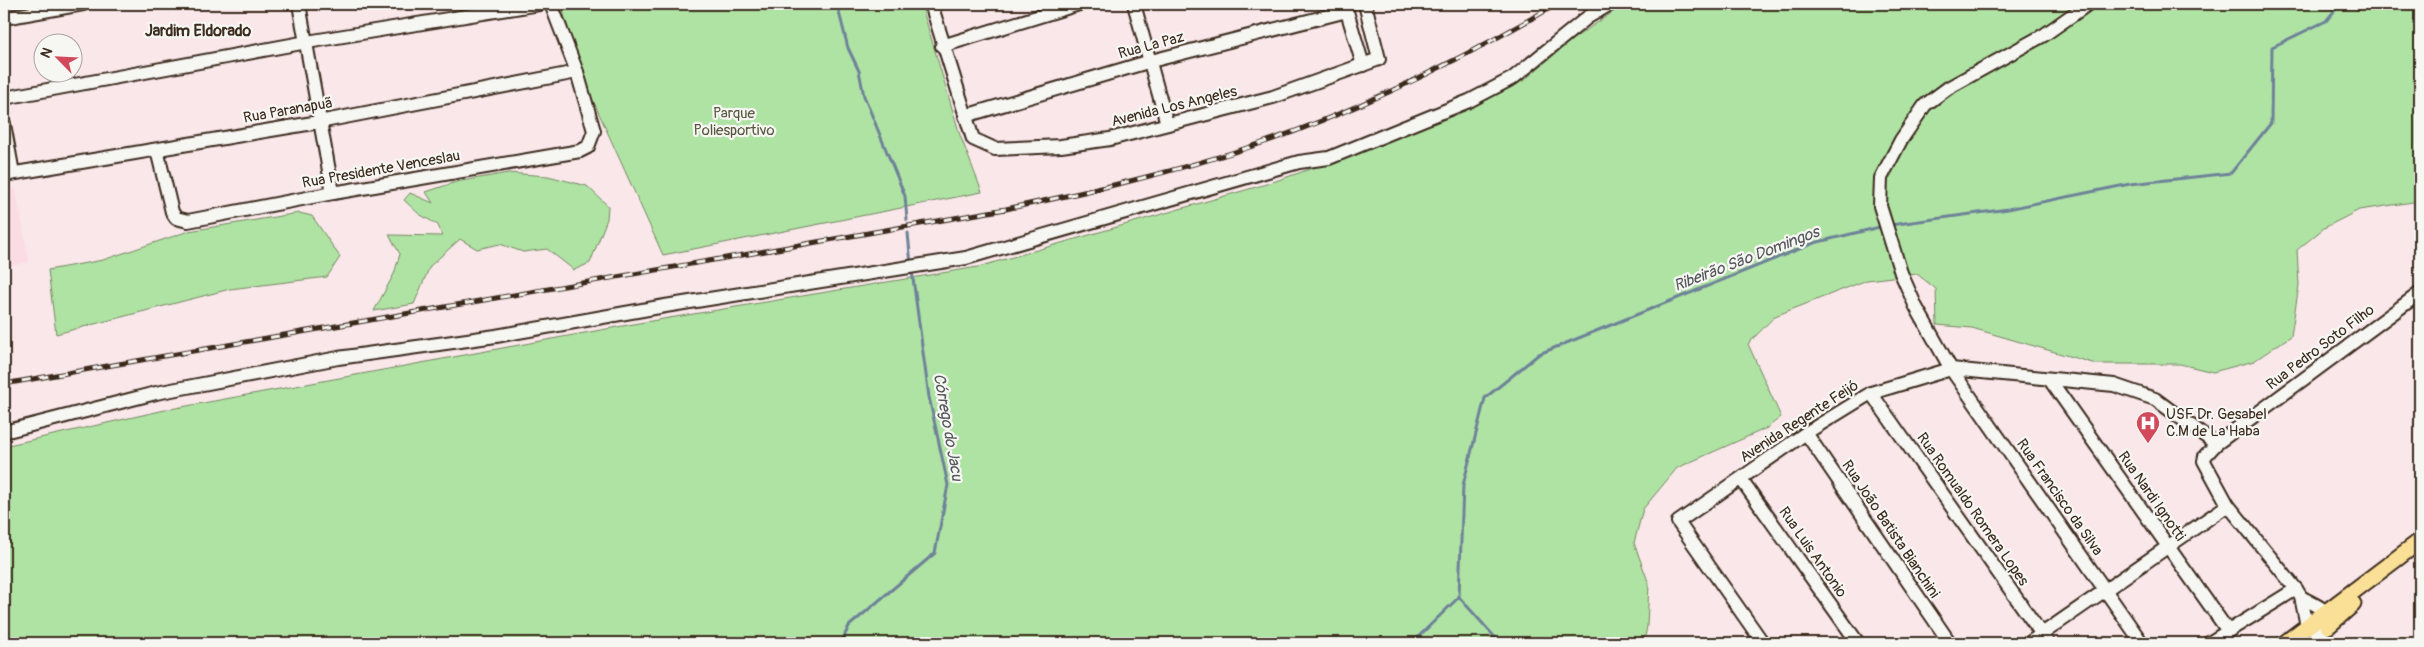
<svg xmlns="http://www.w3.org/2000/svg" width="2424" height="647" font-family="Pangolin,sans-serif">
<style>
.built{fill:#fbdce4}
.green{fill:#afe3a4;stroke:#758661}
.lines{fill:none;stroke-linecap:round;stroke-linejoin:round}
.stream{stroke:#6e8298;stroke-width:3}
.minor-casing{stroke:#3b2a1e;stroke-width:16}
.major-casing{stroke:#3b2a1e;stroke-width:19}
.minor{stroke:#f6f6f2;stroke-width:12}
.major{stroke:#fadf96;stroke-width:15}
.rail-casing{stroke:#3b2a1e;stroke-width:5}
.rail{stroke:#f6f6f2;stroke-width:3;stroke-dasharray:9;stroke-linecap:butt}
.labels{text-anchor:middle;stroke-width:4.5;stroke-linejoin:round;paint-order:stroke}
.street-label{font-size:15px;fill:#3b2a1e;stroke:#f6f6f2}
.park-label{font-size:15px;fill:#585840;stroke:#f6f6f2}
.poi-label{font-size:15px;fill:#3b2a1e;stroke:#f6f6f2;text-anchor:start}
.neighbourhood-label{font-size:16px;font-weight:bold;fill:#3b2a1e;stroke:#f6f6f2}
.water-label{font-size:16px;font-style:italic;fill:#54565b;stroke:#f6f6f2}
</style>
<rect width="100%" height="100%" fill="#f9e7ea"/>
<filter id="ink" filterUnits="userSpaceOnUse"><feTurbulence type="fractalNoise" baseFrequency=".02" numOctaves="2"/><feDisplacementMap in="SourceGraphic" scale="10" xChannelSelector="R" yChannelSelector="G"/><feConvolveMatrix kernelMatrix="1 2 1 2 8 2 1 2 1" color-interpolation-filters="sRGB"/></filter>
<g filter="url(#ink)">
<!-- built -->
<polygon class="built" points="16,189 29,262 4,267 4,191"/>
<!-- green -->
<g class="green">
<polygon points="561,4 921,4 960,135 982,192 663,255 582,76"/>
<polygon points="1625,4 2420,4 2420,201 2359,210 2324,228 2297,250 2299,285 2291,336 2254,361 2213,372 2180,364 2096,364 1972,328 1937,325 1936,289 1917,274 1867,280 1775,316 1748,344 1781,417 1767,428 1677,468 1643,509 1634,543 1649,584 1647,626 1644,643 4,643 4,446 165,410 639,323 978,267 1270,183 1333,161 1523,81 1573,39"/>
<polygon points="508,173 548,176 587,186 608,206 607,219 590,263 574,270 547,249 523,252 500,244 477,249 460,239 430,266 414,304 374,311 394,274 400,254 389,235 442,236 438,225 419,214 404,200 410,193 433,203 426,192 456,182"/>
<polygon points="299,213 312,216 340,257 327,277 230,289 56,334 48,270 103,260 189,231"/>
</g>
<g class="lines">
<!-- stream -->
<g class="stream">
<polyline points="837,4 848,48 859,71 864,96 905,196 907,220"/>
<polyline points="1890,225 2008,209 2130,184 2231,173 2271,123 2272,47 2326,21 2340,4"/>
<polyline points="908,233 911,265"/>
<polyline points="1459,597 1500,643"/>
<polyline points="841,643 849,626 935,553 948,485 929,397 912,271"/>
<polyline points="1412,643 1459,597 1463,485 1485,398 1539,354 1814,243 1884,226"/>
</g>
<!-- minor casing -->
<g class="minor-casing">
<g id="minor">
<polyline points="299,4 333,193"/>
<polyline points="931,4 973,139 995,149 1061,146 1110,139 1273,97 1379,59 1365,4"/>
<polyline points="1134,4 1167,124"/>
<polyline points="2088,4 2044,35 1948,88 1925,105 1901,140 1881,178 1880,206 1901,273 1916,307 1951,369 2142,643"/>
<polyline points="1345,5 1363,65"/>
<polyline points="4,18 83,4"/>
<polyline points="942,46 1079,4"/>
<polyline points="4,98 307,42 539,4"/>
<polyline points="965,116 1151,61 1347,11"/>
<polyline points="4,124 13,173"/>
<polyline points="157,150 172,212 176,218 188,221 333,193 580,151 588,147 594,131 577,72 551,4"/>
<polyline points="4,175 319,122 577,72"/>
<polyline points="2050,380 2228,631"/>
<polyline points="1871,393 2048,643"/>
<polyline points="4,432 156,393 338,358 496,336 665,306 966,258 1299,162 1329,158 1469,101 1513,78 1588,17 1610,4"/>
<polyline points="1806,433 1950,643"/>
<polyline points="1741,479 1858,643"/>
<path d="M2301,597C2310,603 2333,610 2329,623C2327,629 2323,631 2317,632L2307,626L2301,597L2296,589L2228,505L2204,461L2205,456L2216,444L2420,293"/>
<polyline points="1763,643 1678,522 1806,433 1871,393 1951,369 2114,385 2155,399 2216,444"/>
<polyline points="2029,643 2228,505"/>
<polyline points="2209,643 2296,589"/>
</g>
</g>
<!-- major casing -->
<g class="major-casing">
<g id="major">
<polyline points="2328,626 2353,604"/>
<polyline points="2285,643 2420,541"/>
</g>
</g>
<!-- minor -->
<use href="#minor" class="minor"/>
<!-- major -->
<use href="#major" class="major"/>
<!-- rail casing -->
<g class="rail-casing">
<path id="rail" d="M4,384L1006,209C1091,191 1176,172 1259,144C1363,109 1462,59 1557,4"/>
</g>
<!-- rail -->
<use href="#rail" class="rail"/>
</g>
</g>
<!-- icons -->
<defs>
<g id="hospital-pin" transform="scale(1.25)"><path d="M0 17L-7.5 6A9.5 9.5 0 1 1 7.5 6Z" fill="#d1495b" stroke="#f6f6f2"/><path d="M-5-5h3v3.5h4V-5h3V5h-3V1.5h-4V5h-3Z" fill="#fff"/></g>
</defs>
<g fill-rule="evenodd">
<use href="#hospital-pin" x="2148" y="423"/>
</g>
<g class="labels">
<!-- street labels -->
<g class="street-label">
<text transform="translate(1151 45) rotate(-15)" y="5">Rua La Paz</text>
<text transform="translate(1174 106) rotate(-14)" y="5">Avenida Los Angeles</text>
<text transform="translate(288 110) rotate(-10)" y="5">Rua Paranapuã</text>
<text transform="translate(381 169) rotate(-10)" y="5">Rua Presidente Venceslau</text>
<text transform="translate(2320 347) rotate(-37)" y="5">Rua Pedro Soto Filho</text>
<text transform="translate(1799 421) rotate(-33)" y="5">Avenida Regente Feijó</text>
<text transform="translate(2152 496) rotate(55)" y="5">Rua Nardi Ignotti</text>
<text transform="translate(2060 497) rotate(55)" y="5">Rua Francisco da Silva</text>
<text transform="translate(1973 509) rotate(55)" y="5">Rua Romualdo Romera Lopes</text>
<text transform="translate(1891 529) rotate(56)" y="5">Rua João Batista Bianchini</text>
<text transform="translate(1813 552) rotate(55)" y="5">Rua Luis Antonio</text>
</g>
<!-- park labels -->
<g class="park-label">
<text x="734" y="118">Parque<tspan x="734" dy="17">Poliesportivo</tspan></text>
</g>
<!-- poi labels -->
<g class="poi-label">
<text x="2166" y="419">USF Dr. Gesabel<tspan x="2166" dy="17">C.M de La Haba</tspan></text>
</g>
<!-- neighbourhood labels -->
<g class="neighbourhood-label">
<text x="198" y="36">Jardim Eldorado</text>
</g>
<!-- water labels -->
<g class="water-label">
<text transform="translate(1746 258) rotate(-21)" y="6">Ribeirão São Domingos</text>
<text transform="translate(949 427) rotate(80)" y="6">Córrego do Jacu</text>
</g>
</g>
<!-- margin -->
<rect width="2424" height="647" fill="none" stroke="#f6f6f2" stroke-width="20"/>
<rect x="10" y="10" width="2404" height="627" fill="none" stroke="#3b2a1e" stroke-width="2" filter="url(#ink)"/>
<!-- north arrow -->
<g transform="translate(58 58) rotate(294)"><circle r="24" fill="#f6f6f2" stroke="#aba49d"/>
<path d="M0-4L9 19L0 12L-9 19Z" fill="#d1495b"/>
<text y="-8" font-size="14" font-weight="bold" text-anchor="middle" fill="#3b2a1e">N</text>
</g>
</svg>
